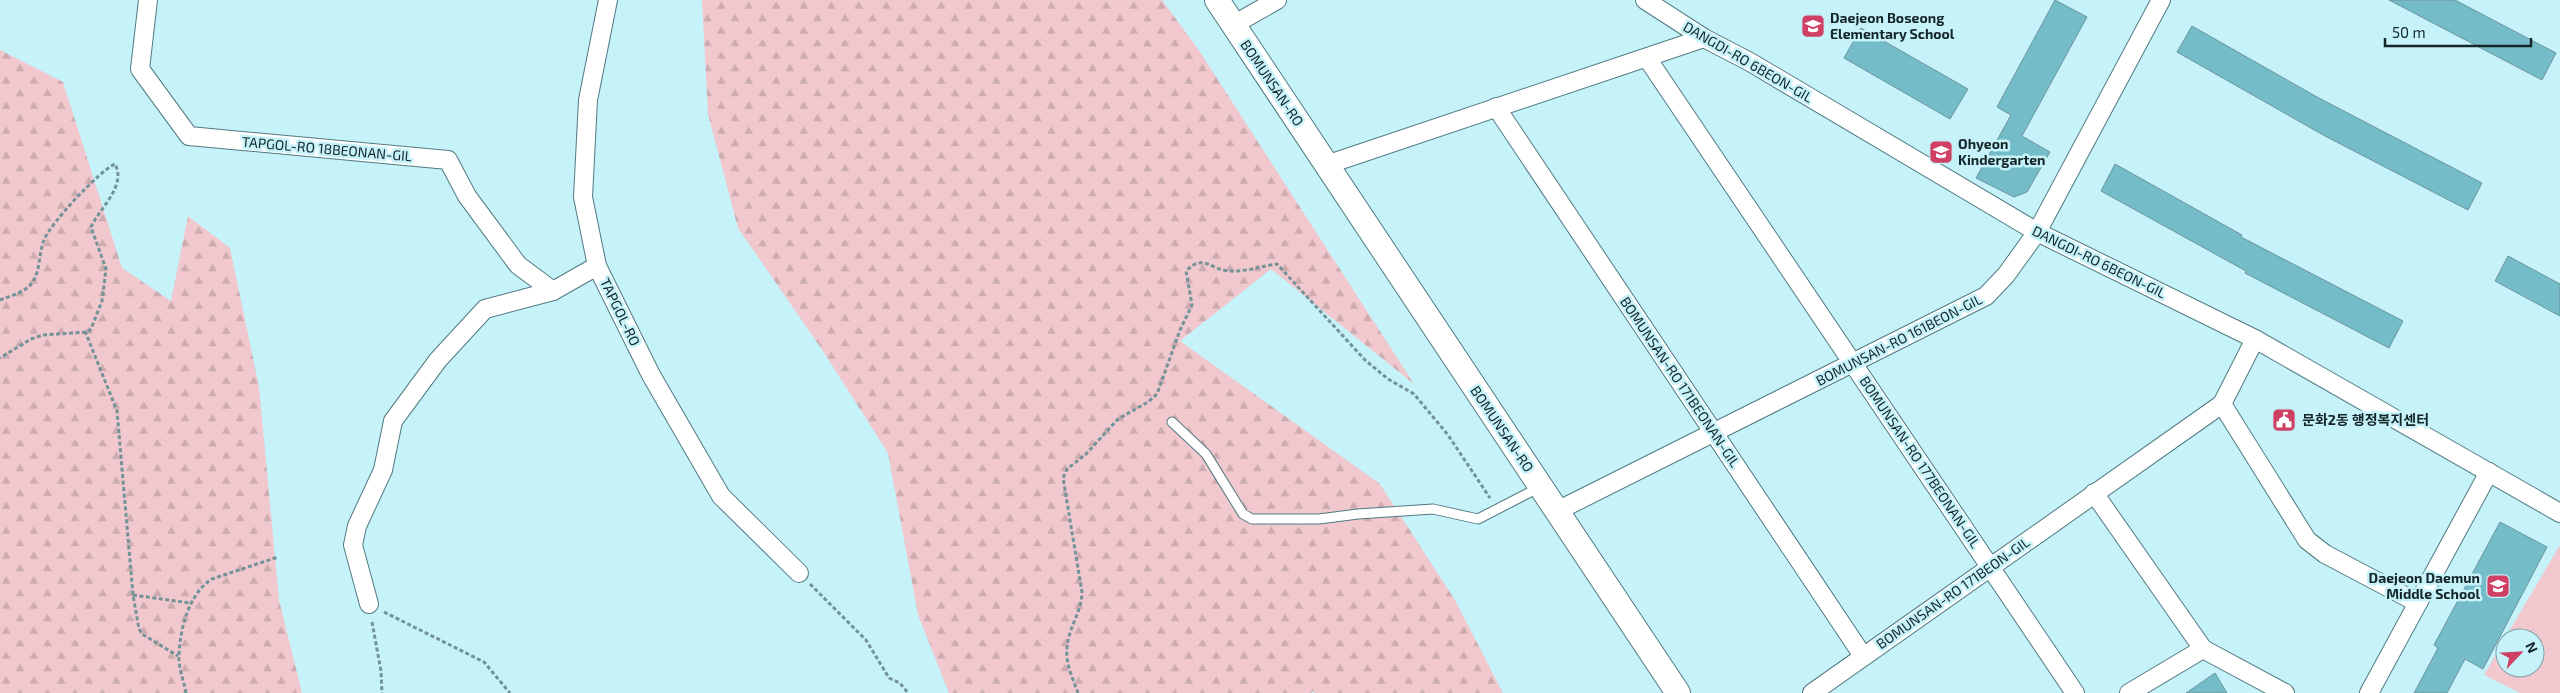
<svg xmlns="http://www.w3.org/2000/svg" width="2560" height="693" font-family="'Exo 2','Noto Sans KR',sans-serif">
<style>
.forest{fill:url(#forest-firs)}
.park{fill:#f0c8cd}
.building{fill:#74bcc8;stroke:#6c959d}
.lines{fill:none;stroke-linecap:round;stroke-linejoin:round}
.lane-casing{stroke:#517a81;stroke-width:11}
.street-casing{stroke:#517a81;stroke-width:20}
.secondary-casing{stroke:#517a81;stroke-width:26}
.path{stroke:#739399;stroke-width:3;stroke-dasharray:4 2.5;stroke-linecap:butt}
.lane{stroke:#fff;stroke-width:9}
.street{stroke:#fff;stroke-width:18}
.secondary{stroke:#fff;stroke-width:24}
.labels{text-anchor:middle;stroke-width:5;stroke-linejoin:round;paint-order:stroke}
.poi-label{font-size:14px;font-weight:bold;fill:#152629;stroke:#c6f2fa;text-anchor:start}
.street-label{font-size:14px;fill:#152629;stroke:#c6f2fa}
</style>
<defs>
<pattern id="forest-firs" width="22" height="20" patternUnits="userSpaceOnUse" patternTransform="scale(1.25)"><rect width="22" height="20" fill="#f0c8cd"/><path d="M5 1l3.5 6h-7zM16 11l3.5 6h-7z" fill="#cdacb0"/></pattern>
</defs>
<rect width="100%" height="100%" fill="#c6f2fa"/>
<!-- forest -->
<g class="forest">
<polygon points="702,0 1162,0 1198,49 1414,384 1271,269 1180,341 1380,484 1455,600 1503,693 1315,693 1313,691 1311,693 949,693 918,615 888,453 821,348 738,228 708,114"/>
<polygon points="0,50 63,82 122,268 171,301 188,216 230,248 259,387 279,600 302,693 0,693"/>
</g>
<!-- park -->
<polygon class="park" points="2560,545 2560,693 2520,693 2484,675 2505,639 2505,668 2535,668 2535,638 2505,638"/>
<!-- building -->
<g class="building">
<polygon points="2055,0 2087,17 2022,136 2050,152 2027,192 2014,197 1976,178 2011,115 1997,107"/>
<polygon points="2389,0 2455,0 2556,53 2542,80"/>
<polygon points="2192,26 2317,97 2482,183 2468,210 2325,136 2177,52"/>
<polygon points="1861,28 1968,89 1950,119 1844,58"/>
<polygon points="2115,164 2242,235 2241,237 2403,321 2389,348 2245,273 2246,271 2101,191"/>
<polygon points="2508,256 2560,284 2560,316 2495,281"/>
<polygon points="2500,522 2547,547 2483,669 2465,659 2447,693 2414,693 2438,648 2434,645"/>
<polygon points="2215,673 2227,693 2186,693"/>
</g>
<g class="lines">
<!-- lane casing -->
<g class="lane-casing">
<polyline id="lane" points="1172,422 1206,454 1243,514 1252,519 1319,519 1358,514 1433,509 1478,519 1540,487"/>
</g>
<!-- street casing -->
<g class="street-casing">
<g id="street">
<polyline points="148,0 140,69 189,136 448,160 467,196 518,265 553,291"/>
<polyline points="608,0 588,100 583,197 597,266 651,375 721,496 799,573"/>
<polyline points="1645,0 1704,38 1750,62 2037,232 2255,339 2560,513"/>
<polyline points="1233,25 1277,0"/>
<polyline points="1647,58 2075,693"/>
<polyline points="1496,107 1863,656"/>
<polyline points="1326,165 1704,38"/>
<polyline points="2222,404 2307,540 2325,554 2418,603"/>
<polyline points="2094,493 2203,649 2285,693"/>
<polyline points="1557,511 1986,296 2006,275 2037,232 2161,0"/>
<polyline points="369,604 353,545 357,526 383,470 393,421 438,360 485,309 553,291 597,266"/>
<polyline points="1812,693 2222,404 2255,339"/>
<polyline points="2129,693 2203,649"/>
<polyline points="2369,693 2489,472"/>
</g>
</g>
<!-- secondary casing -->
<g class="secondary-casing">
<polyline id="secondary" points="1217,0 1678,693"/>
</g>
<!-- path -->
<g class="path">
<path d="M0,300C10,296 24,293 31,284C41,273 38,254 44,240C50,224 99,171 115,164C127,186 99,209 91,227L106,269L102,301L91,329L88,332L43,335L31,339L0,358"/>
<polyline points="85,331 117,411 133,595 139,629 142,634 178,656"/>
<polyline points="810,584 866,640 889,678 900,683 908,693"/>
<polyline points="133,595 190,603"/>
<polyline points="384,612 484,662 510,693"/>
<polyline points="372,622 381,671 382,693"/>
<path d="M186,693C184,681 178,667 179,655C180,629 189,593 212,579L278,557"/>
<path d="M1078,693C1073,679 1065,663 1067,648C1068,628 1082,612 1082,592L1063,478L1067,469L1086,454L1118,419L1148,402L1157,394L1180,330L1192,305L1186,271C1204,253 1210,270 1230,271C1245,272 1262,266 1277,264L1365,360L1388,379L1414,394L1448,435L1490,498"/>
</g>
<!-- lane -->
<use href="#lane" class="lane"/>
<!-- street -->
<use href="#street" class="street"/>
<!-- secondary -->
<use href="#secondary" class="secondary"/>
</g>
<!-- icons -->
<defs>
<g id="school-square" transform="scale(1.25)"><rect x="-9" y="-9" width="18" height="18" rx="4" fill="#cf4064" stroke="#c6f2fa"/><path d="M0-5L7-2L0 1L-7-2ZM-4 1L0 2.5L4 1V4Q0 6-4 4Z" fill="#fff"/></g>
<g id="civic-square" transform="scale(1.25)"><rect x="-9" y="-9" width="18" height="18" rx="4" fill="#cf4064" stroke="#c6f2fa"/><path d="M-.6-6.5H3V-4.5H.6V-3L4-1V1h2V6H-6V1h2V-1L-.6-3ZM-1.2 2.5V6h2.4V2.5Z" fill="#fff"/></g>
</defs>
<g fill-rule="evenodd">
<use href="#school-square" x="1813" y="26"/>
<use href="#school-square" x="1941" y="152"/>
<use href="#civic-square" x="2284" y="420"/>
<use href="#school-square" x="2498" y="586"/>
</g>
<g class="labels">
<!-- poi labels -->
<g class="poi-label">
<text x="1830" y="23">Daejeon Boseong<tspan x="1830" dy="16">Elementary School</tspan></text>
<text x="1958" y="149">Ohyeon<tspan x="1958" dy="16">Kindergarten</tspan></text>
<text x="2302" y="425">문화2동 행정복지센터</text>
<text x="2480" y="583" text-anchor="end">Daejeon Daemun<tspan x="2480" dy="16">Middle School</tspan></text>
</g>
<!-- street labels -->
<g class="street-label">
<text transform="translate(1748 62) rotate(30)" y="5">DANGDI-RO 6BEON-GIL</text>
<text transform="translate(1272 83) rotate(56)" y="5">BOMUNSAN-RO</text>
<text transform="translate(327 149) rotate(5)" y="5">TAPGOL-RO 18BEONAN-GIL</text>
<text transform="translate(2099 262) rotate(26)" y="5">DANGDI-RO 6BEON-GIL</text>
<text transform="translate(620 312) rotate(64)" y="5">TAPGOL-RO</text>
<text transform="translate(1899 340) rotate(-27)" y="5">BOMUNSAN-RO 161BEON-GIL</text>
<text transform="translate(1680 382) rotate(56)" y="5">BOMUNSAN-RO 171BEONAN-GIL</text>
<text transform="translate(1502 429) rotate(56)" y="5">BOMUNSAN-RO</text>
<text transform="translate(1920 462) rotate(56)" y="5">BOMUNSAN-RO 177BEONAN-GIL</text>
<text transform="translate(1953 593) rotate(-35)" y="5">BOMUNSAN-RO 171BEON-GIL</text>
</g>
</g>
<!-- north arrow -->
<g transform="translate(2520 653) rotate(65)"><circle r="24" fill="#c6f2fa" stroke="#7fa0a6"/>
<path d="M0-4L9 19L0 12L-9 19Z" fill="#cf4064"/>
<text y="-8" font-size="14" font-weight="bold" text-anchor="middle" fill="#152629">N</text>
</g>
<!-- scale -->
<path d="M2385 38v8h146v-8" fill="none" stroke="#152629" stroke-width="2.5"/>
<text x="2392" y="38" font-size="15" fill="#152629" stroke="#c6f2fa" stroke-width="4" paint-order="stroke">50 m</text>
</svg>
